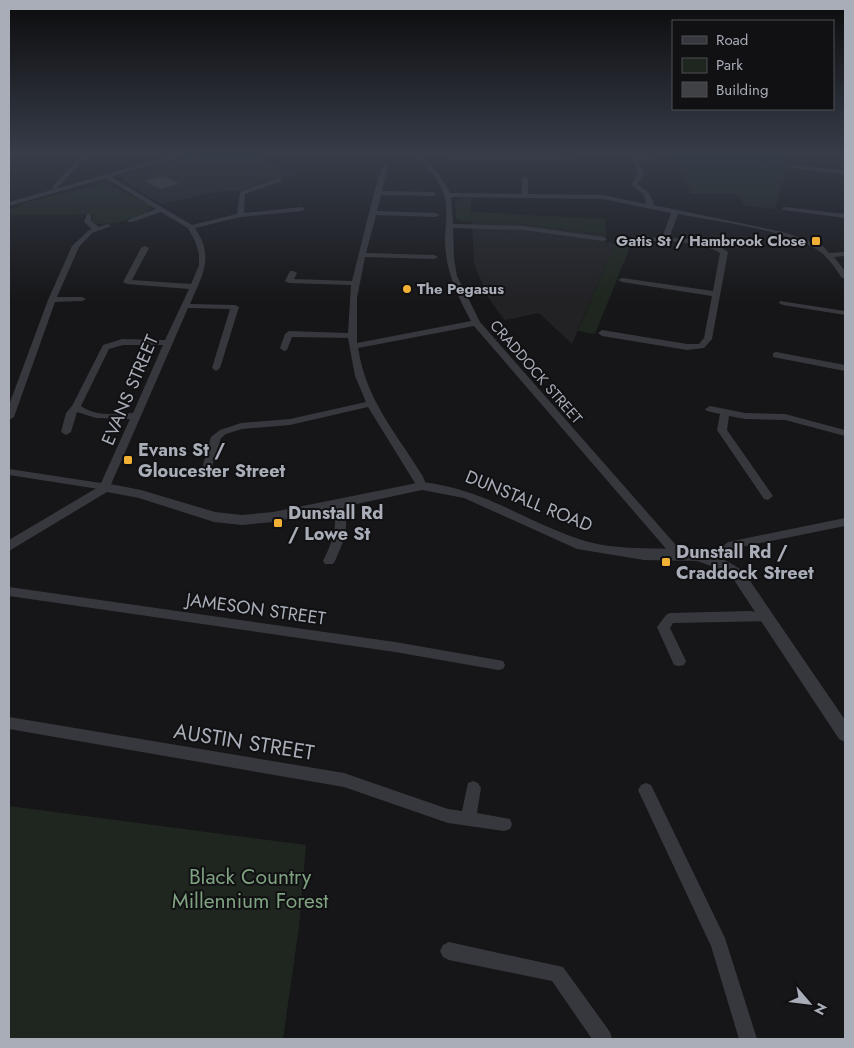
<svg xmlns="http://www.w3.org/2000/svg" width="854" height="1048" font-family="Jost,sans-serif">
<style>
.built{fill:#222225}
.green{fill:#1e261f}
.building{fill:#404145;stroke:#303034}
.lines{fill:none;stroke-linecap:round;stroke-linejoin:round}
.minor{fill:#37383d;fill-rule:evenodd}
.tertiary{fill:#37383d;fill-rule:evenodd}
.poi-dot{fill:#f2b134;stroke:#111113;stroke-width:2}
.labels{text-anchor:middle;stroke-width:4;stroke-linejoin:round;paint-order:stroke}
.far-poi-label{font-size:15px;font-weight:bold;fill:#a8adb8;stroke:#111113;text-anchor:end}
.far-street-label{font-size:15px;fill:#a8adb8;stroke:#111113}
.street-label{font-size:18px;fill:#a8adb8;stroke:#111113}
.poi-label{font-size:18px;font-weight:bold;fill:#a8adb8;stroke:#111113;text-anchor:start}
.near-street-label{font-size:21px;fill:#a8adb8;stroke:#111113}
.near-park-label{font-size:21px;fill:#7fa381;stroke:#111113}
</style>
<rect width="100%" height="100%" fill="#161618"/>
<!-- built -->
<g class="built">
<polygon points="197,155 254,155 296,173 239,191 221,191 162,204 122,180 128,174"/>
<polygon points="472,222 521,224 606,235 606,242 615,243 572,344 539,313 505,320 499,313 488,297 474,264"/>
</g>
<!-- green -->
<g class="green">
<polygon points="666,155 786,155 787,166 775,209 746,206 736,194 691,194 679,166"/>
<path d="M105,183L152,206C144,219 104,228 91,222L95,214L11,215L9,210L22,206L23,203Z"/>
<polygon points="466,197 471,198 471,212 605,219 606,235 521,224 461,221 456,218 455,202"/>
<polygon points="632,242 595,334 578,331 615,243"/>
<polygon points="9,806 306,845 299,927 283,1039 9,1039"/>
</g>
<!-- building -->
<polygon class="building" points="164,176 179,184 160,189 145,181"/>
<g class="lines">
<!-- minor -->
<g class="minor">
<polygon points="82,155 88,155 58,187 59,191 55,191 53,186"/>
<path d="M415,155H421C433,167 443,178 450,193L522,194V178L525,176L528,178V194L603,195L646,204L644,195L631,184L638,174L632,158C637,155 649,155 654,158L653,159L639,160L644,174L637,184L649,193L654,203L653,205L783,232L823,246L829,253L845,252V256L834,257L845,271V278H842C835,268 827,255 816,249C781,229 719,222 678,214L669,238C687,239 713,239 728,252L712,339L704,348L687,350L602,336L598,333L602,330L687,344H699L704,338L712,296L622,282L618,280L622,278L713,291L720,253C699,239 658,241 633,241L629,239L633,237L662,238L671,213L603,199L451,197L453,224L523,226L603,237L607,239L603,241L523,230L453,228L454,259L457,276L480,322L682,552L684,555L682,558H674L474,326L358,348C367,402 395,431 422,475L427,486L426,488H418L368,407L290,425L242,429L226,434L221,438L212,467H204L203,465L211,437L220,430L241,423L290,419L366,402L355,376L348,338L292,337L287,350L284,351L280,348L285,334L289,331L348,333L351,285L289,283L285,281L290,271H293L297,273L294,279L352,281L374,193L383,165L388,166L382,191L433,192L436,194L433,196L381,195L377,211L436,213L439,215L436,217L376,215L366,253L434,255L438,257L434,259L365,257L357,298V343L471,321C457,295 446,272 445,242C445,225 449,207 443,192C438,176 425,167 415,155Z"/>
<polygon points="574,156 576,157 576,159 449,161 446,159 449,157"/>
<polygon points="792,165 845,170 845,174 790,168 790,166"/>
<path d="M106,174L192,225L237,214L240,192L279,178L282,180L281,181L245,194L244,213L302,207L305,209L302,211L240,217L195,228C215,258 202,275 190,304L235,305L239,307L220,368L216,371L212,368L230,309L188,308L109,489L105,490L9,475V469L101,483L130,419L96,418L77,412L71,432L66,435L61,432L66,413L72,406L103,345L122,339L165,340L189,289L127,284L123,282L141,248L145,246L149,248L132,280L191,284L199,265V254L195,241L188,228L161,212L132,222H128V220L156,209L104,177L103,176ZM123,345H163L133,413C116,414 96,417 81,406L109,349Z"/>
<polygon points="785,207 845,214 845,218 783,210 783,208"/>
<polygon points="87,214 91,214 91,221 99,227 108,224 111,226 92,233 79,247 57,297 82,297 86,299 82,301 55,302 14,417 9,420 9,405 48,300 72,246 88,231 92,229 84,222"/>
<polygon points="780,301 845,311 845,315 783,305 779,303"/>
<polygon points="776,352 845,365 845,371 773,357 773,353"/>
<polygon points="710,406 745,413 785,414 845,430 845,436 785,420 745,419 729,416 727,430 773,496 768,500 764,499 717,430 720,414 707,411 705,409"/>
<path d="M338,501L343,505C350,527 344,541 335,561L333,564H325L323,561C333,541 338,527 333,505Z"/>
<polygon points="845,518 845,526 736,548 713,564 709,563 707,560 728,542"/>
<polygon points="9,587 395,642 498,660 503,661 505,665 503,669 498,670 395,652 9,596"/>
<polygon points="750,611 772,615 774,618 772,621 673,623 670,628 686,661 684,665 679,666 674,665 657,627 666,615 670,613"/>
<polygon points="9,717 344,773 448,809 462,811 468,783 473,781 478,783 481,788 477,813 510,819 512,824 510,829 504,831 448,823 344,787 9,729"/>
<polygon points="646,783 651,785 725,938 757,1039 739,1039 711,946 638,790 641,785"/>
<polygon points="449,942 563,967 610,1032 612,1039 592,1039 552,981 449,960 443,957 440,951 443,945"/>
</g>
<!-- tertiary -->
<g class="tertiary">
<polygon points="175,155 186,155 9,206 9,202"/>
<path d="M422,482C484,489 523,520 579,539C616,552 657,546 696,551C714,553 730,562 744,572L845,720V742L839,739L734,580L717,568L697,561L644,560L577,549L464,498L422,490L273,522L242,525L214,522L139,498L107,492L9,551V540L105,483L141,490L215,512L242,515L273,512Z"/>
</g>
</g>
<!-- sky -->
<linearGradient id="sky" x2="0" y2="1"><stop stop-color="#0c0c0d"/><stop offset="0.51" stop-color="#363c48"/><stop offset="1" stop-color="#363c48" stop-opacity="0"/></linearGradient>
<rect width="854" height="302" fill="url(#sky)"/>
<!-- markers -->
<g class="poi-dot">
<rect x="811" y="236" width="10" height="10" rx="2.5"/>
<circle cx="407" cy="289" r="5"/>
<rect x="123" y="455" width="10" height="10" rx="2.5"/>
<rect x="273" y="518" width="10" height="10" rx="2.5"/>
<rect x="661" y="557" width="10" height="10" rx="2.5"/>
</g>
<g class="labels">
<!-- far-poi labels -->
<g class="far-poi-label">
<text x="806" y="246">Gatis St / Hambrook Close</text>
<text x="417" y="294" text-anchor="start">The Pegasus</text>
</g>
<!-- far-street labels -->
<g class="far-street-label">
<text transform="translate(536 372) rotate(49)" y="5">CRADDOCK STREET</text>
</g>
<!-- street labels -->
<g class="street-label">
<text transform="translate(130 390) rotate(-67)" y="6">EVANS STREET</text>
<text transform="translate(529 501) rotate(22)" y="6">DUNSTALL ROAD</text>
<text transform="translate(256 609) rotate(8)" y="6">JAMESON STREET</text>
</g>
<!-- poi labels -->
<g class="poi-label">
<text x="138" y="456">Evans St /<tspan x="138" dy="21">Gloucester Street</tspan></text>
<text x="288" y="519">Dunstall Rd<tspan x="288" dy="21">/ Lowe St</tspan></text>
<text x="676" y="558">Dunstall Rd /<tspan x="676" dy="21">Craddock Street</tspan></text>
</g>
<!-- near-street labels -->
<g class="near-street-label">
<text transform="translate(244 742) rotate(9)" y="7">AUSTIN STREET</text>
</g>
<!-- near-park labels -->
<g class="near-park-label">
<text x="250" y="884">Black Country<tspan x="250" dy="24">Millennium Forest</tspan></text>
</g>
</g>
<!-- border -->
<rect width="854" height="1048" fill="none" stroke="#a8adb8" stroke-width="20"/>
<!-- legend -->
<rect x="672" y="20" width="162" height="90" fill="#111113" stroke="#4d4f55"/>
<rect x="682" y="36" width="25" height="8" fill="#37383d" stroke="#4d4f55"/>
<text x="716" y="45" font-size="15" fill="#a8adb8">Road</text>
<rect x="682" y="58" width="25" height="15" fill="#1e261f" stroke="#4d4f55"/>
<text x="716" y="70" font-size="15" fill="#a8adb8">Park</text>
<rect x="682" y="82" width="25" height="15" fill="#404145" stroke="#4d4f55"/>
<text x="716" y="95" font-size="15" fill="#a8adb8">Building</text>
<!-- north arrow -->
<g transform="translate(809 1003) rotate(118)" stroke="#111113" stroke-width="4" paint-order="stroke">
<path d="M0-4L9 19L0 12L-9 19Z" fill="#a8adb8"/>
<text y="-8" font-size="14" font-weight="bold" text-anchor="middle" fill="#a8adb8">N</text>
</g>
</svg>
